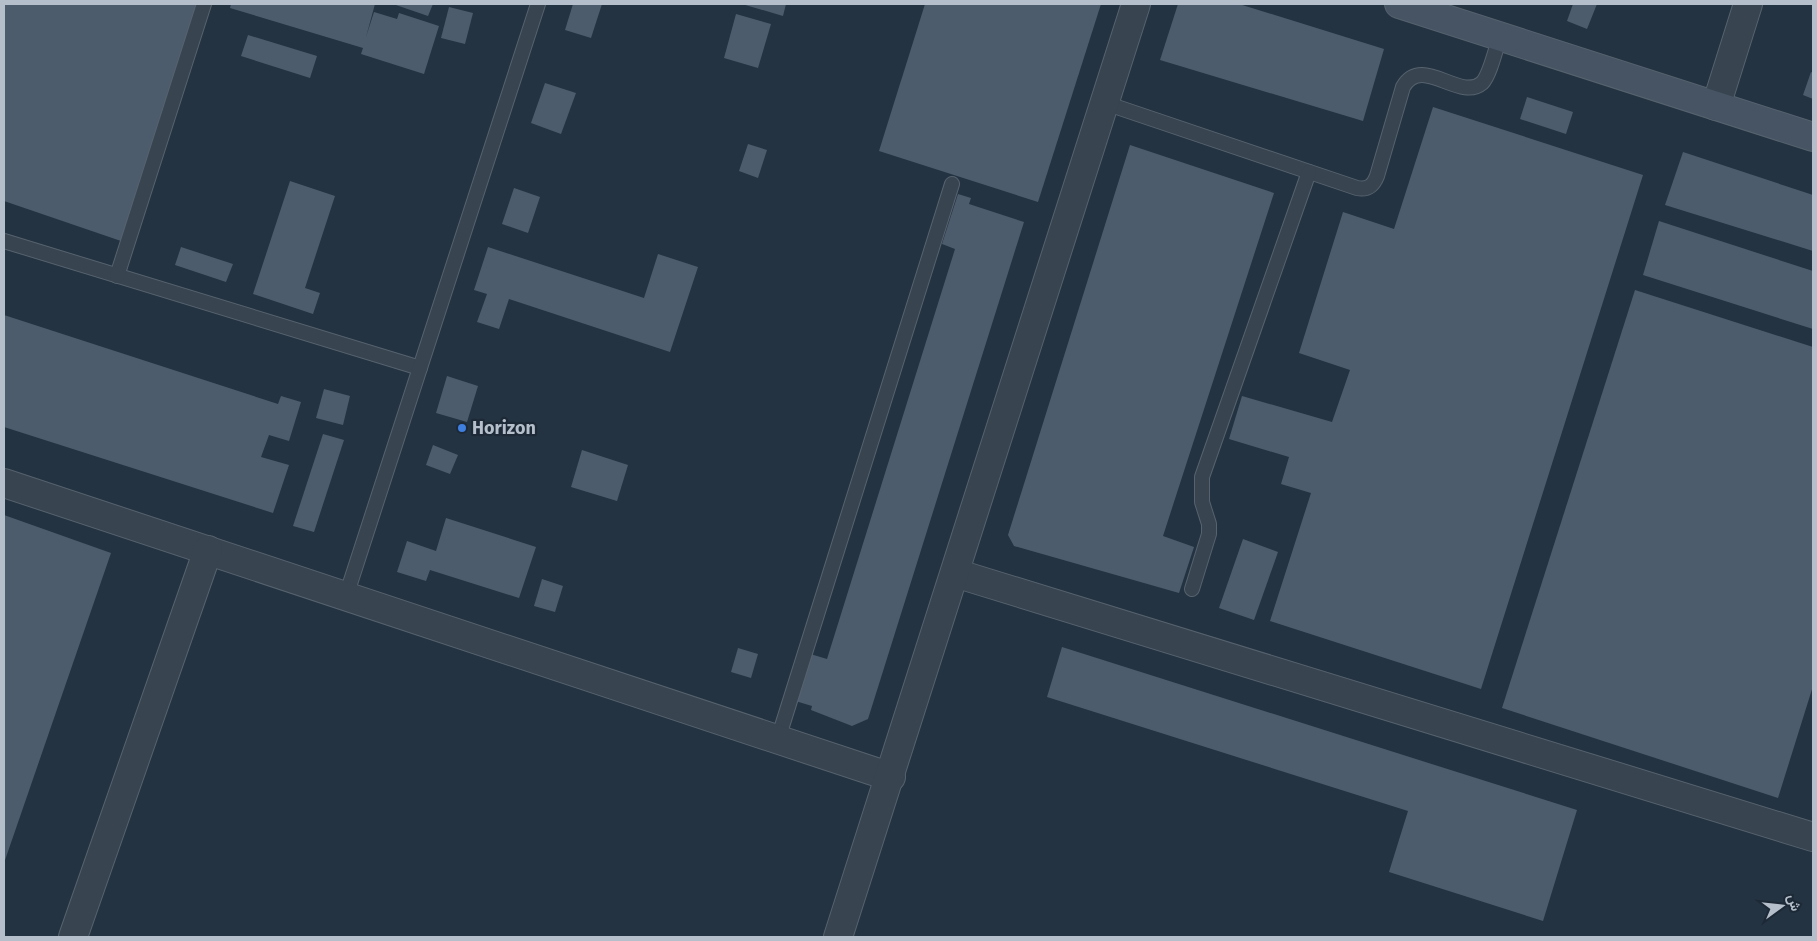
<svg xmlns="http://www.w3.org/2000/svg" width="1817" height="941" font-family="'Fira Sans',Vazirmatn,sans-serif">
<style>
.building{fill:#4d5c6c}
.lines{fill:none;stroke-linecap:round;stroke-linejoin:round}
.service-casing{stroke:#56626e;stroke-width:16}
.minor-casing{stroke:#56626e;stroke-width:30}
.secondary-casing{stroke:#56626e;stroke-width:30}
.service{stroke:#384450;stroke-width:14}
.minor{stroke:#384450;stroke-width:28}
.secondary{stroke:#465464;stroke-width:28}
.shop-dot{fill:#3f7fe0;stroke:#1d2936;stroke-width:2}
.labels{text-anchor:middle;stroke-width:4.5;stroke-linejoin:round;paint-order:stroke}
.poi-label{font-size:18px;font-weight:bold;fill:#b5bfcb;stroke:#1d2936;text-anchor:start}
</style>
<rect width="100%" height="100%" fill="#243341"/>
<!-- building -->
<g class="building">
<polygon points="4,4 197,4 121,241 4,201"/>
<polygon points="231,4 375,4 366,37 374,12 397,19 399,13 439,26 424,74 361,54 363,48 230,8"/>
<polygon points="393,4 433,4 428,16"/>
<polygon points="573,4 602,4 591,38 565,30"/>
<polygon points="742,4 786,4 783,16"/>
<polygon points="925,4 1101,4 1038,202 879,151"/>
<polygon points="1178,4 1239,4 1384,49 1363,121 1160,60"/>
<polygon points="1573,4 1597,4 1587,29 1567,21"/>
<polygon points="449,7 473,13 465,44 441,38"/>
<polygon points="736,14 771,24 758,68 724,58"/>
<polygon points="248,35 317,56 310,78 241,56"/>
<polygon points="1811,72 1813,73 1813,99 1803,95"/>
<polygon points="545,83 576,93 561,134 531,123"/>
<polygon points="1527,97 1573,112 1566,134 1520,119"/>
<polygon points="1433,107 1643,175 1481,689 1270,621 1311,493 1281,484 1289,457 1229,439 1242,396 1332,422 1350,370 1299,353 1343,212 1394,229"/>
<polygon points="748,144 767,150 758,178 739,171"/>
<polygon points="1130,145 1274,193 1163,536 1194,547 1179,593 1014,546 1008,535"/>
<polygon points="1683,152 1813,195 1813,251 1665,205"/>
<polygon points="290,181 335,196 305,288 320,293 313,314 253,294"/>
<polygon points="514,188 540,197 528,233 502,224"/>
<polygon points="958,194 971,198 969,204 1024,222 868,719 852,726 811,710 812,706 792,700 807,653 827,659 955,249 942,244"/>
<polygon points="1659,221 1813,271 1813,329 1643,275"/>
<polygon points="181,247 233,264 226,282 175,265"/>
<polygon points="488,247 644,298 658,254 698,267 670,352 509,299 499,329 477,322 487,294 474,290"/>
<polygon points="1635,290 1813,347 1813,686 1778,798 1502,708"/>
<polygon points="4,315 278,404 281,396 301,402 289,441 269,435 261,457 289,465 273,513 4,427"/>
<polygon points="447,376 478,386 467,422 436,413"/>
<polygon points="324,389 350,396 343,425 316,418"/>
<polygon points="323,434 344,440 314,532 293,526"/>
<polygon points="433,445 458,455 450,474 426,465"/>
<polygon points="582,450 628,465 617,501 571,487"/>
<polygon points="4,515 111,553 4,863"/>
<polygon points="446,518 536,547 519,598 430,570 426,581 397,572 407,541 436,551"/>
<polygon points="1243,539 1278,552 1254,620 1219,608"/>
<polygon points="542,579 563,586 555,612 534,606"/>
<polygon points="1062,647 1577,810 1543,921 1389,872 1408,811 1047,697"/>
<polygon points="738,648 758,654 751,678 731,672"/>
</g>
<g class="lines">
<!-- service casing -->
<g class="service-casing">
<g id="service">
<path d="M1105,103L1357,188C1368,190 1373,186 1377,176L1403,87C1422,54 1460,102 1482,83C1490,75 1496,48 1500,36"/>
<polyline points="4,241 420,368"/>
<polyline points="117,276 204,4"/>
<polyline points="1192,589 1209,534 1209,524 1202,502 1202,477 1309,172"/>
<polyline points="346,596 538,4"/>
<polyline points="778,739 952,184"/>
</g>
</g>
<!-- minor casing -->
<g class="minor-casing">
<g id="minor">
<polyline points="1716,106 1748,4"/>
<polyline points="4,483 891,777"/>
<polyline points="955,573 1813,837"/>
<polyline points="73,937 208,550"/>
<polyline points="838,937 1136,4"/>
</g>
</g>
<!-- secondary casing -->
<g class="secondary-casing">
<polyline id="secondary" points="1399,4 1813,137"/>
</g>
<!-- service -->
<use href="#service" class="service"/>
<!-- minor -->
<use href="#minor" class="minor"/>
<!-- secondary -->
<use href="#secondary" class="secondary"/>
</g>
<!-- markers -->
<circle class="shop-dot" cx="462" cy="428" r="5"/>
<g class="labels">
<!-- poi labels -->
<g class="poi-label">
<text x="472" y="434">Horizon</text>
</g>
</g>
<!-- border -->
<rect width="1817" height="941" fill="none" stroke="#b5bfcb" stroke-width="10"/>
<!-- north arrow -->
<g transform="translate(1782 906) rotate(75)" stroke="#1d2936" stroke-width="4" paint-order="stroke">
<path d="M0-4L9 19L0 12L-9 19Z" fill="#b5bfcb"/>
<text y="-8" font-size="14" font-weight="bold" text-anchor="middle" fill="#b5bfcb">ش</text>
</g>
</svg>
